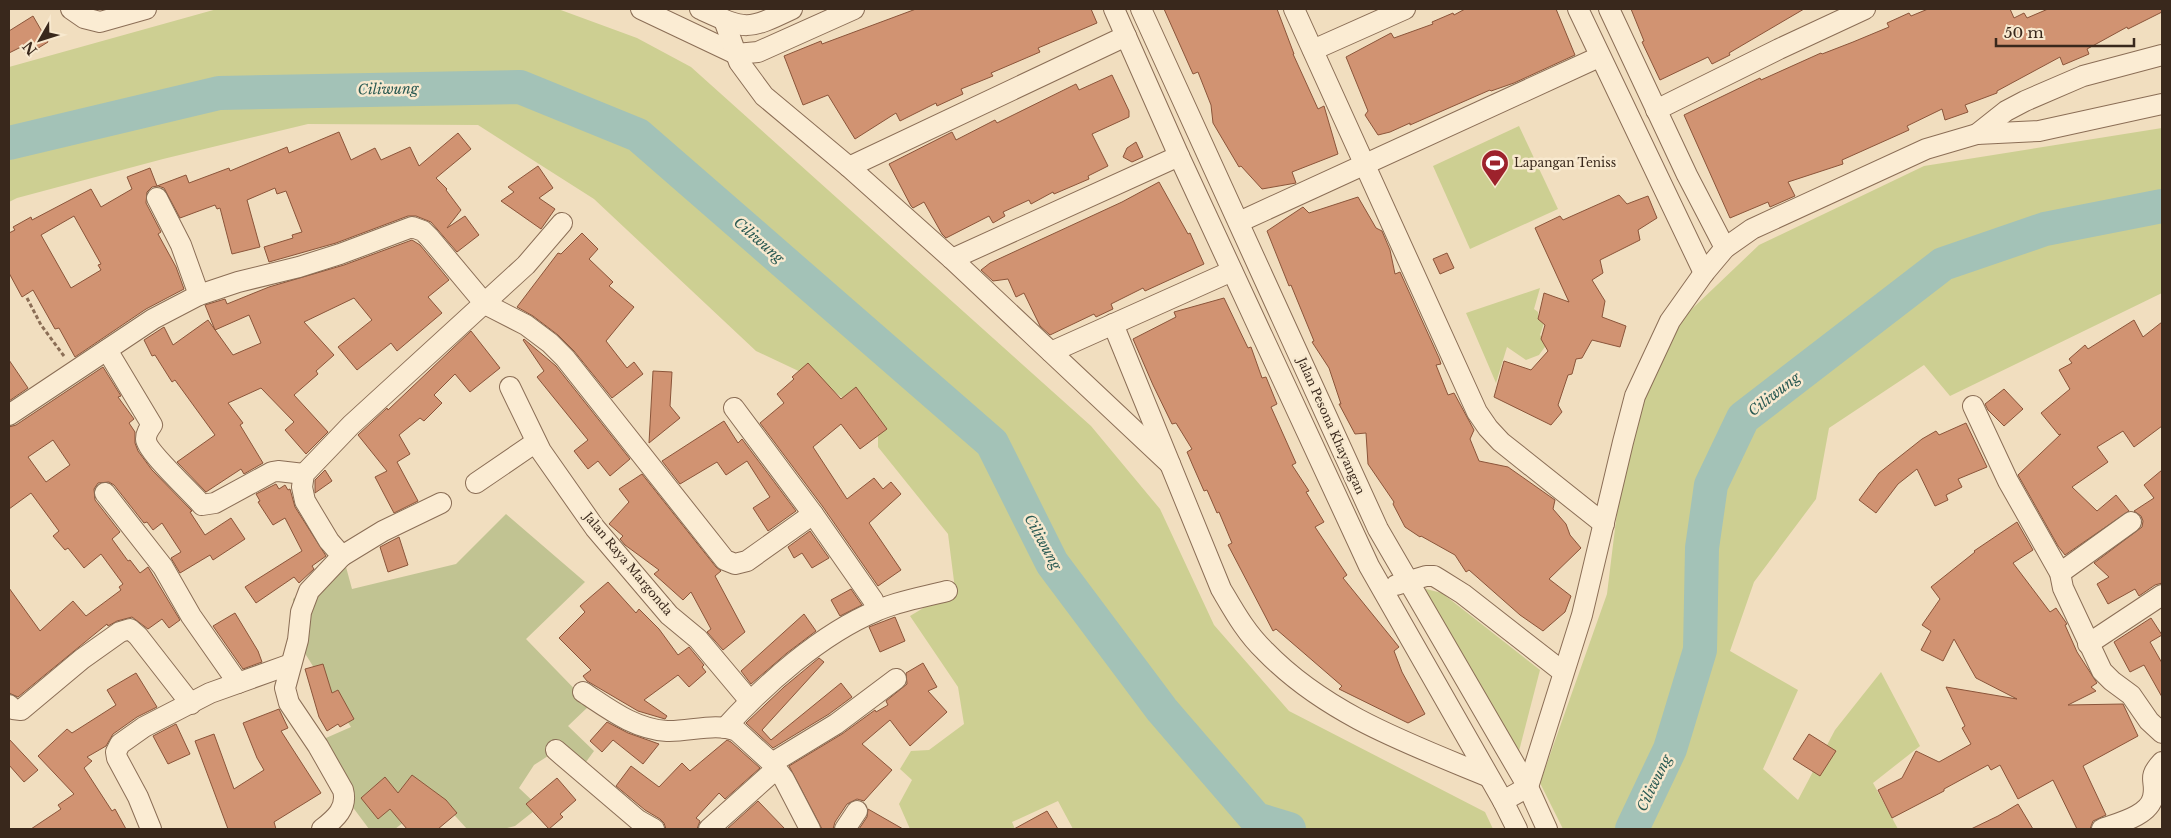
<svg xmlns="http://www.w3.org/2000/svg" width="2171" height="838" font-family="'Libre Baskerville',serif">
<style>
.green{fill:#cdcf92}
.cemetery{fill:#c1c392}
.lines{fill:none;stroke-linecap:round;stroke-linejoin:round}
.river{stroke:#a3c2b7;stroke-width:34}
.building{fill:#d19372;stroke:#8b553a;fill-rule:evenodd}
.minor-casing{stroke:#8b6e56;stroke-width:22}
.path{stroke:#8b6e56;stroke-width:3;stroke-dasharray:4 2.5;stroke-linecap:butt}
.minor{stroke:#fbecd3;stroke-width:20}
.labels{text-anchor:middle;stroke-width:5;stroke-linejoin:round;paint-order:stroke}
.poi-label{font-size:12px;fill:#39281c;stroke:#f8e9cf;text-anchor:start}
.street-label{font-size:12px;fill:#39281c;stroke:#f8e9cf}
.water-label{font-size:14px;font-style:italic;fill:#2a5a53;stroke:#f8e9cf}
</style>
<rect width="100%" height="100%" fill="#f1debf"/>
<!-- green -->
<g class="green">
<polygon points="217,9 558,9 637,38 691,67 1091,426 1160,509 1214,625 1289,711 1485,812 1493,829 1073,829 1058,801 1012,822 1015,829 910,829 899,804 912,780 900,769 911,751 929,750 964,724 958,687 910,616 955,589 948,534 878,447 878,427 824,383 756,351 594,199 478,125 308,124 163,159 17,198 9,202 9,67"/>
<polygon points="1519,126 1558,209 1470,249 1433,166"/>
<polygon points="2162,128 2162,293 1950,396 1924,365 1829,428 1816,499 1754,582 1730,651 1798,690 1763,769 1798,800 1835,730 1881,672 1920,746 1873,783 1898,829 1563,829 1540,783 1607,594 1629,414 1673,327 1759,245 1924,166"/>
<polygon points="1540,288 1534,309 1538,312 1538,316 1545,320 1540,335 1547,344 1539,355 1526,360 1507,347 1496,383 1466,313"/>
<polygon points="1414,586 1442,593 1540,670 1519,751 1506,740"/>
</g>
<!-- cemetery -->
<polygon class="cemetery" points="506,514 585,582 526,639 590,705 568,726 594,751 575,777 548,756 534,765 519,788 539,807 515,826 503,829 467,829 437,796 395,829 369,829 340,790 310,745 351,727 296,639 293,599 343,556 352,589 456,564"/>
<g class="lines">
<!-- river -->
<g class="river">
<polyline points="9,143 219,93 520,87 638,135 992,443 1052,563 1162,710 1256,819 1289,829"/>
<polyline points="1632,829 1670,749 1700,650 1702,548 1711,485 1743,418 1943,264 2045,229 2162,206"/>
</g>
</g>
<!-- building -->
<g class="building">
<polygon points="916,9 1091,9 1097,23 1038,48 1040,52 991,73 993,76 961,89 963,94 937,106 936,103 900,121 896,113 855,139 828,95 803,105 784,56 821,41 822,44"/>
<polygon points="1164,9 1277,9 1294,54 1293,54 1318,109 1324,106 1338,154 1292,172 1296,183 1262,189 1241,166 1239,167 1213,123 1211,105 1198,72 1193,74"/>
<polygon points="1465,9 1556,9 1575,55 1514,83 1491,91 1490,90 1410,125 1410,123 1390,132 1378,135 1365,115 1368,111 1346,57 1391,33 1394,38 1433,24 1432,22 1453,13 1454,15"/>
<polygon points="1631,9 1804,9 1729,53 1730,55 1712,64 1708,57 1660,80 1642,42 1644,41"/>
<polygon points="1928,9 2010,9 2014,18 2024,13 2027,18 2048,9 2162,9 2162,12 2128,29 2127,27 2087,49 2089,54 2063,65 2060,57 1997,91 1997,93 1965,105 1968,112 1945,120 1942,109 1907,126 1909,130 1842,160 1843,164 1788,182 1795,196 1770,207 1768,202 1730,218 1684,115 1760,78 1761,80 1821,53 1822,54 1853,42 1889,27 1887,23 1909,13 1911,16"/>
<polygon points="33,16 48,42 27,55 21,47 9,53 9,31"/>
<polygon points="1112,75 1129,111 1129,117 1092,134 1108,166 1088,176 1089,179 1054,194 1053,192 1031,204 1029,200 1003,212 1005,216 993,223 989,216 946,238 942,234 924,202 913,208 911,206 889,164 952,132 956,140 995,120 997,123 1076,84 1079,90"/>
<path d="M339,132L351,160L375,148L381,160L410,147L419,166L458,133L471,149L436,178L447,189L446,190L461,210L447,228L465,216L479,235L457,252L431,222L416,216H408L336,243L269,262L264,247L293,238L292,235L302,232L286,191L277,194L275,188L247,200L260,247L232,254L220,208L217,209L215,205L180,218L164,188L158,186L152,187L147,192L146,203L161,232L158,234L176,267L184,289L146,309L75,357L59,328L55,329L33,290L22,297L9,273V233L15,230L13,227L31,217L32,220L91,189L101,207L132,189L127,177L150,168L157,186L186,175L189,183L229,168L230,171L287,147L289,153ZM74,216L101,264L98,265L101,270L71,288L41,235Z"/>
<polygon points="1136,142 1143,157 1132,162 1123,157 1127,148"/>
<polygon points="538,166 553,188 539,198 555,209 541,229 501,201 514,192 508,187"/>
<polygon points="1159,182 1188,234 1190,233 1204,264 1145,291 1143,288 1111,304 1113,309 1096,317 1094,314 1050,335 1040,326 1024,293 1016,297 1008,279 993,281 981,270 990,263 1122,202"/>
<polygon points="1619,195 1627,204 1648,196 1657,218 1638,230 1640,240 1600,260 1603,273 1592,280 1605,301 1602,317 1626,326 1620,347 1592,340 1582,358 1576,359 1572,374 1568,375 1558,405 1562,412 1551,425 1494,397 1504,361 1531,370 1548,351 1541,339 1545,325 1538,319 1544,293 1569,302 1535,228 1560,216 1563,220"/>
<polygon points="1358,197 1376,228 1382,231 1390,250 1395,274 1400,272 1439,358 1441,364 1436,365 1448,395 1454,393 1474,430 1470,439 1479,461 1508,467 1555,500 1553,509 1566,524 1570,535 1581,548 1549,579 1571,596 1565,612 1543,631 1520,615 1469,570 1466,572 1455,555 1421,536 1420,537 1405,527 1393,504 1394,502 1368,464 1366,433 1355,434 1339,404 1341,404 1329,368 1312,342 1314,341 1291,285 1289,286 1267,231 1303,207 1309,213"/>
<polygon points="582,233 598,249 589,259 613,282 609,286 634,307 606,341 627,368 634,362 643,374 612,398 574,351 558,335 533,316 517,307 558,253 561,254"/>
<polygon points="412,240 420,245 449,280 428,297 442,313 397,351 391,343 357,370 338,347 372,320 354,298 304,322 334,355 316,371 318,374 294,395 328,432 306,454 285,430 294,422 261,388 228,403 243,423 240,425 263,463 244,474 241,469 206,492 177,462 215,435 175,380 172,382 155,355 152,356 144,340 164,327 173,345 208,320 233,355 261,343 249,315 215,330 205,305 225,299 227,304 269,287 344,265"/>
<polygon points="1447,253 1454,268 1440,274 1433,259"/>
<polygon points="1224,298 1248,348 1251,347 1262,378 1266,377 1277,404 1271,407 1296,463 1292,465 1309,491 1306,492 1324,522 1315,527 1347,575 1343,578 1399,647 1394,651 1402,672 1425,714 1408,723 1339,689 1342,686 1276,629 1273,631 1228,545 1232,543 1219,512 1217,513 1207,490 1204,491 1193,466 1187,452 1192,449 1176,423 1172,424 1153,385 1133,339 1176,317 1174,312"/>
<polygon points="2134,320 2143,337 2162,322 2162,426 2134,447 2123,431 2097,447 2108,462 2072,487 2097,511 2116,495 2129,511 2065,555 2058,546 2018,475 2061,434 2059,435 2041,413 2070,389 2059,370 2072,363 2069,359 2085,345 2088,349"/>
<polygon points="471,331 500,368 470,392 455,374 434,395 442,403 424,421 420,418 399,435 410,454 397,462 418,501 394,513 375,477 387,471 358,435 387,408 388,410"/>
<polygon points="524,339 556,366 630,459 610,476 598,461 588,469 574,451 588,440 537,377 544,371 523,340"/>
<polygon points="9,360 28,388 9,401"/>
<polygon points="808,363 841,399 856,387 887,429 860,449 841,424 813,447 847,499 874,478 883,489 891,482 901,494 869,523 901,570 878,586 823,507 760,423 784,403 777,394 794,379 792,377"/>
<path d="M103,367L121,396L118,397L134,419L129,423L135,432V443L138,451L152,470L192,511L190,512L205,535L231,518L245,539L213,560L210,555L180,573L171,558L181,552L162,523L153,530L147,522L144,523L114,485L109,482L98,483L94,489L95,500L120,532L112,539L128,561L130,560L140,573L148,567L180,620L169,628L162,619L148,629L132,617L117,621L108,626L107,624L18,697L9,693V588L40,631L73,601L86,616L121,590L119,587L123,584L101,554L84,568L68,548L65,550L53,536L59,531L31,493L9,509V427L16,425ZM53,440L70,465L46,482L28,457Z"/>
<polygon points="653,371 672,372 670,406 680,418 649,443"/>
<polygon points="2004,389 2023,409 2004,426 1988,410 1985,404"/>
<polygon points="724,421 738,443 742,439 796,511 768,531 753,508 770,497 747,461 726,475 717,462 680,484 662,461"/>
<polygon points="1966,423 1987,467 1958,479 1962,487 1946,495 1948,500 1935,506 1917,469 1898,484 1876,513 1859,500 1879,473 1922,439 1936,431 1939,435"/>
<polygon points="325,470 332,481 315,493 315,480"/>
<polygon points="2162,470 2162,583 2155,585 2139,596 2135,589 2108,604 2097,584 2109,577 2094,563 2142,527 2143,521 2141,516 2134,511 2154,498 2144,485"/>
<polygon points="642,474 716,567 721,571 715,576 745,632 723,650 707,632 711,629 691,592 683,600 654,574 659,570 625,545 620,539 623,536 609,524 629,502 619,489"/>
<polygon points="276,484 279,489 285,485 288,490 290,489 295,507 326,556 312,566 314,569 299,583 294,577 256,603 245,587 302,551 285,518 273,525 258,502 260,501 256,494"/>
<polygon points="2017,522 2033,550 2013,563 2050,612 2056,608 2067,624 2065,625 2077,652 2097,683 2091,687 2096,691 2068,705 2123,704 2138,736 2083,766 2106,815 2093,821 2090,829 2077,829 2053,780 2018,799 2000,765 1991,770 1988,765 1944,789 1944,791 1892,818 1878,790 1902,778 1916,751 1939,762 1971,744 1962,728 1965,726 1946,687 2017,699 1976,678 1954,639 1943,661 1921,650 1931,631 1922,625 1940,599 1931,587 1975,552 1974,551"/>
<polygon points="810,531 829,558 812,568 802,553 794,558 788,547"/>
<polygon points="399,537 408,565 388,572 380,547"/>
<polygon points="608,582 636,613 639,609 659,629 678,655 689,647 704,665 702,667 706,672 689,687 678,675 644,700 667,716 665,719 638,711 587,681 583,676 591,670 559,638 585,612 580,606"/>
<polygon points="851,589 862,605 840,616 831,600"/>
<polygon points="235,613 258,651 262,662 243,669 213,626"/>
<polygon points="804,614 816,631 787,653 751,684 741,671"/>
<polygon points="895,617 905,641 880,652 869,627"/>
<polygon points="2151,618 2162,635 2150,642 2162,663 2162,697 2144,665 2130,672 2114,642"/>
<polygon points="819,658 824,662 762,730 771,740 841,683 852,697 829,714 773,748 746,723 784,687"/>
<polygon points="923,663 937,687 928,691 947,712 910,746 890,720 862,744 892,770 864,801 857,799 847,804 835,822 833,829 822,829 789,766 842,734 875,710 876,712 888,705 886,701 907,684 906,673"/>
<polygon points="323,664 332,693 338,690 354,719 340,727 338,724 327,731 319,717 305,669"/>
<polygon points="136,673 157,707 137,717 113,734 106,746 87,757 92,761 84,768 112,811 115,809 126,829 31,829 61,809 58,805 74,794 38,756 67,729 72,733 116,705 107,690"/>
<polygon points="279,709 288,728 281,731 321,793 274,822 276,829 228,829 195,741 214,734 234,789 264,770 257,758 243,723"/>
<polygon points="607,722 628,733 659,744 643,764 613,740 602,752 590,741"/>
<polygon points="176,724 190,754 168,764 153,736"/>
<polygon points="1809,734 1836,751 1820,776 1793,759"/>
<polygon points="9,739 38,770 24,782 9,765"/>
<polygon points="727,740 731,742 760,768 725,799 719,793 696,818 700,821 697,829 666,829 664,823 660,819 645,810 616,786 631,766 659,787 682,763 690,771"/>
<polygon points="412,775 446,800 457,813 438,829 407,829 390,809 378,819 361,798 385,777 398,793"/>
<polygon points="557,778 576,800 560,814 563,817 549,829 526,804"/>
<polygon points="758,801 785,829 727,829"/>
<polygon points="2018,804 2033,829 1971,829 1998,816"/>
<polygon points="868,809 903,829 859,829 867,817"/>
<polygon points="1047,811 1058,829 1014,829"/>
</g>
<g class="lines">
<!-- minor casing -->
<g class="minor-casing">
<g id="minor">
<polyline points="71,9 84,18 100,22 146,9"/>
<polyline points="641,9 736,54 758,52 854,9"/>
<path d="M700,9C746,30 746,31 792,9"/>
<polyline points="1114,9 1179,156 1369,566 1503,801 1517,829"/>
<polyline points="1141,9 1378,529 1528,787 1547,829"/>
<polyline points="1294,9 1477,412 1488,428 1501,442 1604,524"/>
<polyline points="1578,9 1704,273"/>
<polyline points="1609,9 1687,175 1725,248"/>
<polyline points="724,20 739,62 764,96 849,167 952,259 1170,464"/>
<polyline points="1313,50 1405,9"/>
<polyline points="1656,110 1779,49 1865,9"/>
<polyline points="1977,134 2006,111 2025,101 2083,76 2162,55"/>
<polyline points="849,167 1126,36"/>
<polyline points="157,198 181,245 199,295"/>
<polyline points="1239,222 1599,57"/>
<polyline points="952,259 1179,156"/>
<path d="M1113,324L1221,589C1234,611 1246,633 1265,651C1326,714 1407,743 1487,776"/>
<path d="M107,350L152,425C149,429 146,433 146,439C146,451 192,493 202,505L215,503L272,472L278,471L304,474"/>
<polyline points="1051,352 1232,271"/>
<polyline points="510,387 541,451 595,528 669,615 698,639 750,701"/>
<polyline points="1973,406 2008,481 2060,573 2063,588 2102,671 2112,681 2131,695 2149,721 2162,733"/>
<polyline points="734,408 813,514 873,600 877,610"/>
<polyline points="9,415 153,319 199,295 238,282 299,267 340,254 412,227 423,231 429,237 485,304 526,325 550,343 565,358 725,560 735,564 747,561 813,514"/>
<polyline points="476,483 536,442"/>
<polyline points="105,493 163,567 191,616 238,683"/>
<polyline points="342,556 383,531 441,503"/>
<polyline points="2060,573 2131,522"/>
<polyline points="1396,585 1426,576 1434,576 1439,579 1463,594 1563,672"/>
<polyline points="2088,644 2162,595"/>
<path d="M583,692C609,709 634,729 667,731C689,732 716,722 737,731L772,763L784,779L810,829"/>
<polyline points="9,705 13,709 21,710 82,659 120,632 130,629 138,636 191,704"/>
<path d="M725,728C765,684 821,634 876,611C898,601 924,597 947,591"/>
<polyline points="556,750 638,820 654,829"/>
<polyline points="772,763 836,724 896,679"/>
<polyline points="1503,801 1528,787 1582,615 1623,442 1635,396 1670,321 1704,273 1725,248 1752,229 1926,149 1977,134 2039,131 2162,104"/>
<polyline points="151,829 138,797 117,758 116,752 120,744 144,727 210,693 291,664"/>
<path d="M322,829C335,819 348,808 343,790L318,746L289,703L285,688L298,640L301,612L309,591L342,556L329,541L305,501L302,487L304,474L351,425L526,265L562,223"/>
<polyline points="709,829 776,769"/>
<polyline points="845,829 857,811"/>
<path d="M2102,829C2118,823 2149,816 2153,797C2157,780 2146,779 2162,762"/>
</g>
</g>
<!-- path -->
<polyline class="path" points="27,298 41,325 64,356"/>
<!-- minor -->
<use href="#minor" class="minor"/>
</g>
<!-- icons -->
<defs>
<g id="stadium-pin" transform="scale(1.4375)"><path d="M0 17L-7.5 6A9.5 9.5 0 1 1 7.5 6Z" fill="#9d222c" stroke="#f8e9cf"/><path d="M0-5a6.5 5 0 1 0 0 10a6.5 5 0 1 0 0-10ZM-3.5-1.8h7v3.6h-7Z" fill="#fff"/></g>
</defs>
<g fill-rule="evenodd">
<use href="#stadium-pin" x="1495" y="163"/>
</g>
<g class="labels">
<!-- poi labels -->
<g class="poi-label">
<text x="1514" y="167">Lapangan Teniss</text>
</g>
<!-- street labels -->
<g class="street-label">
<text transform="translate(1331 426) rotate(66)" y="4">Jalan Pesona Khayangan</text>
<text transform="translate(628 564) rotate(50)" y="4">Jalan Raya Margonda</text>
</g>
<!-- water labels -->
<g class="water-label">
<text transform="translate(388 89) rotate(-1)" y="5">Ciliwung</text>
<text transform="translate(759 240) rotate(41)" y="5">Ciliwung</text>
<text transform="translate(1774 394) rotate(-38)" y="5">Ciliwung</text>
<text transform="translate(1043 542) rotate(61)" y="5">Ciliwung</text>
<text transform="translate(1654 783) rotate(-64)" y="5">Ciliwung</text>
</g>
</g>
<!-- border -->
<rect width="2171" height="838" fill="none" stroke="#39281c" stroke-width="20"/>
<!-- north arrow -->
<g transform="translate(40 40) rotate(231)" stroke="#f8e9cf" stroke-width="4" paint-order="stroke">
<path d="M0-4L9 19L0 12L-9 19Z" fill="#39281c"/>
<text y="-8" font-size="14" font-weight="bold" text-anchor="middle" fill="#39281c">N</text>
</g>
<!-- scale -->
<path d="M1996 38v8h138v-8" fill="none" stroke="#39281c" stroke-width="2.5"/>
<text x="2004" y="38" font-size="15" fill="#39281c" stroke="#f8e9cf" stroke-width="4" paint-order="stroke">50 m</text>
</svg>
